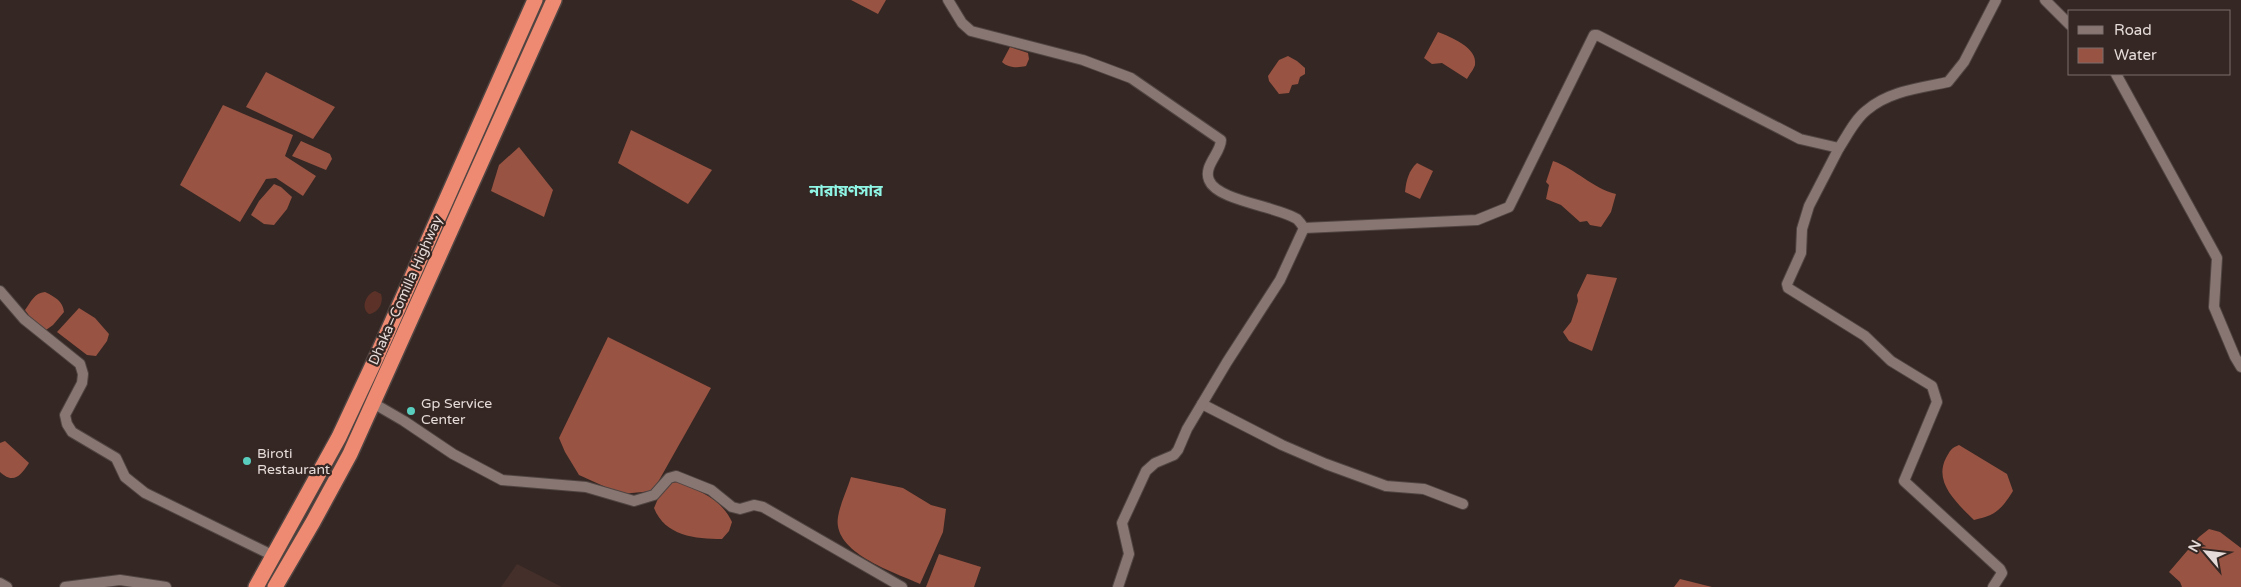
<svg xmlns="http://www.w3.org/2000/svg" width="2241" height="587" font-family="'Varela Round','Noto Sans Bengali',sans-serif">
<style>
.built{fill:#442f2a}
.green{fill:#5c3228}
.water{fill:#985343}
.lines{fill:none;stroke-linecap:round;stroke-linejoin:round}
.minor-casing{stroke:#504542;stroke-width:12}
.highway-casing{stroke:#504542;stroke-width:18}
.minor{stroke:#887672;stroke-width:10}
.highway{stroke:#ef8a72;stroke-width:15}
.poi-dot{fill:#59cebe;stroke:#352723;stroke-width:2}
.labels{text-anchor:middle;stroke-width:4.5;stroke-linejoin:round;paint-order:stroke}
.street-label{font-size:14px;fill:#e5dbd9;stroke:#352723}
.poi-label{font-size:14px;fill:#e5dbd9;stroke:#352723;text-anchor:start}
.quarter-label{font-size:16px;font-weight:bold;fill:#8ff6e6;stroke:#352723}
</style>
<rect width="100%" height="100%" fill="#352723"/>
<!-- built -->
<polygon class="built" points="517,564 562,587 501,587"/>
<!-- green -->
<path class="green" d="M375,291L381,294C384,303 378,313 369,314C360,308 366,294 375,291Z"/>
<!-- water -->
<g class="water">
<polygon points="851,0 886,0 878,14"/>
<path d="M1438,32C1450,37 1478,47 1475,65C1474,69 1469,75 1467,79L1442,63L1432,64L1424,58Z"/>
<path d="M1010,47L1028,53L1029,59L1026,66C1018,68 1008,68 1002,62Z"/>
<polygon points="1288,56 1297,61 1305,68 1305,74 1300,77 1298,84 1292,85 1289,93 1279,94 1269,81 1268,76 1279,60"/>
<polygon points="266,72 335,107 313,139 246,107"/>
<polygon points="223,105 293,135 285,156 316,176 303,196 276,178 266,179 240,222 180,185"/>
<polygon points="631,130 712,170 688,204 618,163"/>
<polygon points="301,141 330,154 332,159 326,170 292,156"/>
<polygon points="519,147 553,190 544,217 491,191 499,165"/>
<path d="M1553,161C1576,169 1592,188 1616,194L1611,212L1601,227L1590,225L1587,221L1580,222L1561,205L1546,199L1549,185L1546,182Z"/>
<path d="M1417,163L1433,171L1420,199L1405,192C1406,181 1409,170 1417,163Z"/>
<polygon points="274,184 281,187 292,197 287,209 274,225 264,224 251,215 259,201"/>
<polygon points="1587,274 1617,278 1592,351 1569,341 1563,332 1571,322 1578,301 1577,295"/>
<path d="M45,292C55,297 63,301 64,312L53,325L46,330L35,324L25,310C31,302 34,293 45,292Z"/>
<polygon points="79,308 95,318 109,334 107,341 96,356 87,355 57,332"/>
<polygon points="608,337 711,388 653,491 621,494 579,475 565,452 559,438"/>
<path d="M5,441L29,463C21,475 14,485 0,472V443Z"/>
<path d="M1959,445L2007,474L2013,491C2001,510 1996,515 1974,520C1958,504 1933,483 1946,458C1950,451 1951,448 1959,445Z"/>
<path d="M851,477L903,488L931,505L946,509L943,532L920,584C894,572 832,553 838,517C840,504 847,490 851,477Z"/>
<path d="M677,482C700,490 722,500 732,522L729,531L722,539C695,539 665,536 654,508L660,494L670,483Z"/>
<polygon points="2209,529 2220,532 2241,548 2241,587 2182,587 2180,582 2169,572 2199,537"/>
<polygon points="939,554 981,567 974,587 926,587"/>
<polygon points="1680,579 1712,587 1674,587"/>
</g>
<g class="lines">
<!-- minor casing -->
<g class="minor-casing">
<g id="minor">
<path d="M948,0L962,23L971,31L1083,60L1131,78L1221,140C1221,153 1203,166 1209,180C1217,201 1277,206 1297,219C1299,221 1302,225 1304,228"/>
<polyline points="2045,0 2070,25"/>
<polyline points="2116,74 2217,258 2214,307 2235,357 2241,367"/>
<polyline points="1839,148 1809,206 1802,229 1801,253 1787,284 1788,288 1865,336 1891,361 1932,386 1937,402 1904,481 2000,569 2002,573 1993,587"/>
<path d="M1304,228L1477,220L1509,207L1594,35H1597L1800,139L1839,148C1847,136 1855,119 1867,110C1889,91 1920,88 1948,82L1964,62L1996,0"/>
<polyline points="0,291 24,319 80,364 83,374 82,383 65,415 67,424 72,432 116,458 125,477 145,493 274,556"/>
<polyline points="373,403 404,421 453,454 502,480 586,487 634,501 654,495 669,478 676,476 711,490 732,507 740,509 754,505 763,507 902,587"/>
<polyline points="1202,404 1282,445 1326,464 1386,486 1424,489 1463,504"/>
<polyline points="0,583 7,587"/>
<polyline points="65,587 120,580 166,587"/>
<polyline points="1118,587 1129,554 1122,523 1146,471 1155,463 1174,455 1178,450 1187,429 1227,362 1280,280 1304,228"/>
</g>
</g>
<!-- highway casing -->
<g class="highway-casing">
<g id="highway">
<polyline points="256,587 339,437 376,358 535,0"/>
<polyline points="275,587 313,522 350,454 554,0"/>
</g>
</g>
<!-- minor -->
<use href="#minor" class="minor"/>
<!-- highway -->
<use href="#highway" class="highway"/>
</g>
<!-- markers -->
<g class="poi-dot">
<circle cx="411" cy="411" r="5"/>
<circle cx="247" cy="461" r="5"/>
</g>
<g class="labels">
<!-- street labels -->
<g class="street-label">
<text transform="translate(405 290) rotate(-66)" y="5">Dhaka–Comilla Highway</text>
</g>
<!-- poi labels -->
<g class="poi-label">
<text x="421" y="408">Gp Service<tspan x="421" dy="16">Center</tspan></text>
<text x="257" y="458">Biroti<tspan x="257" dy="16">Restaurant</tspan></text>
</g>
<!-- quarter labels -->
<g class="quarter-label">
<text x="846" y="196">নারায়ণসার</text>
</g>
</g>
<!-- legend -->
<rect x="2068" y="10" width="162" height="65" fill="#352723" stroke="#7b6f6c"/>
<rect x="2078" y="26" width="25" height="8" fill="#887672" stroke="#7b6f6c"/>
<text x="2114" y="35" font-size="15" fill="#e5dbd9">Road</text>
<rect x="2078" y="48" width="25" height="15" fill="#985343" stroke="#7b6f6c"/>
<text x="2114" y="60" font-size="15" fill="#e5dbd9">Water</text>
<!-- north arrow -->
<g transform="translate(2206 552) rotate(298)" stroke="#352723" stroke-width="4" paint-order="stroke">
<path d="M0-4L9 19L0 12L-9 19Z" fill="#e5dbd9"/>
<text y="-8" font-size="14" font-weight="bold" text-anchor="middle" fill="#e5dbd9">N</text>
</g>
</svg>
